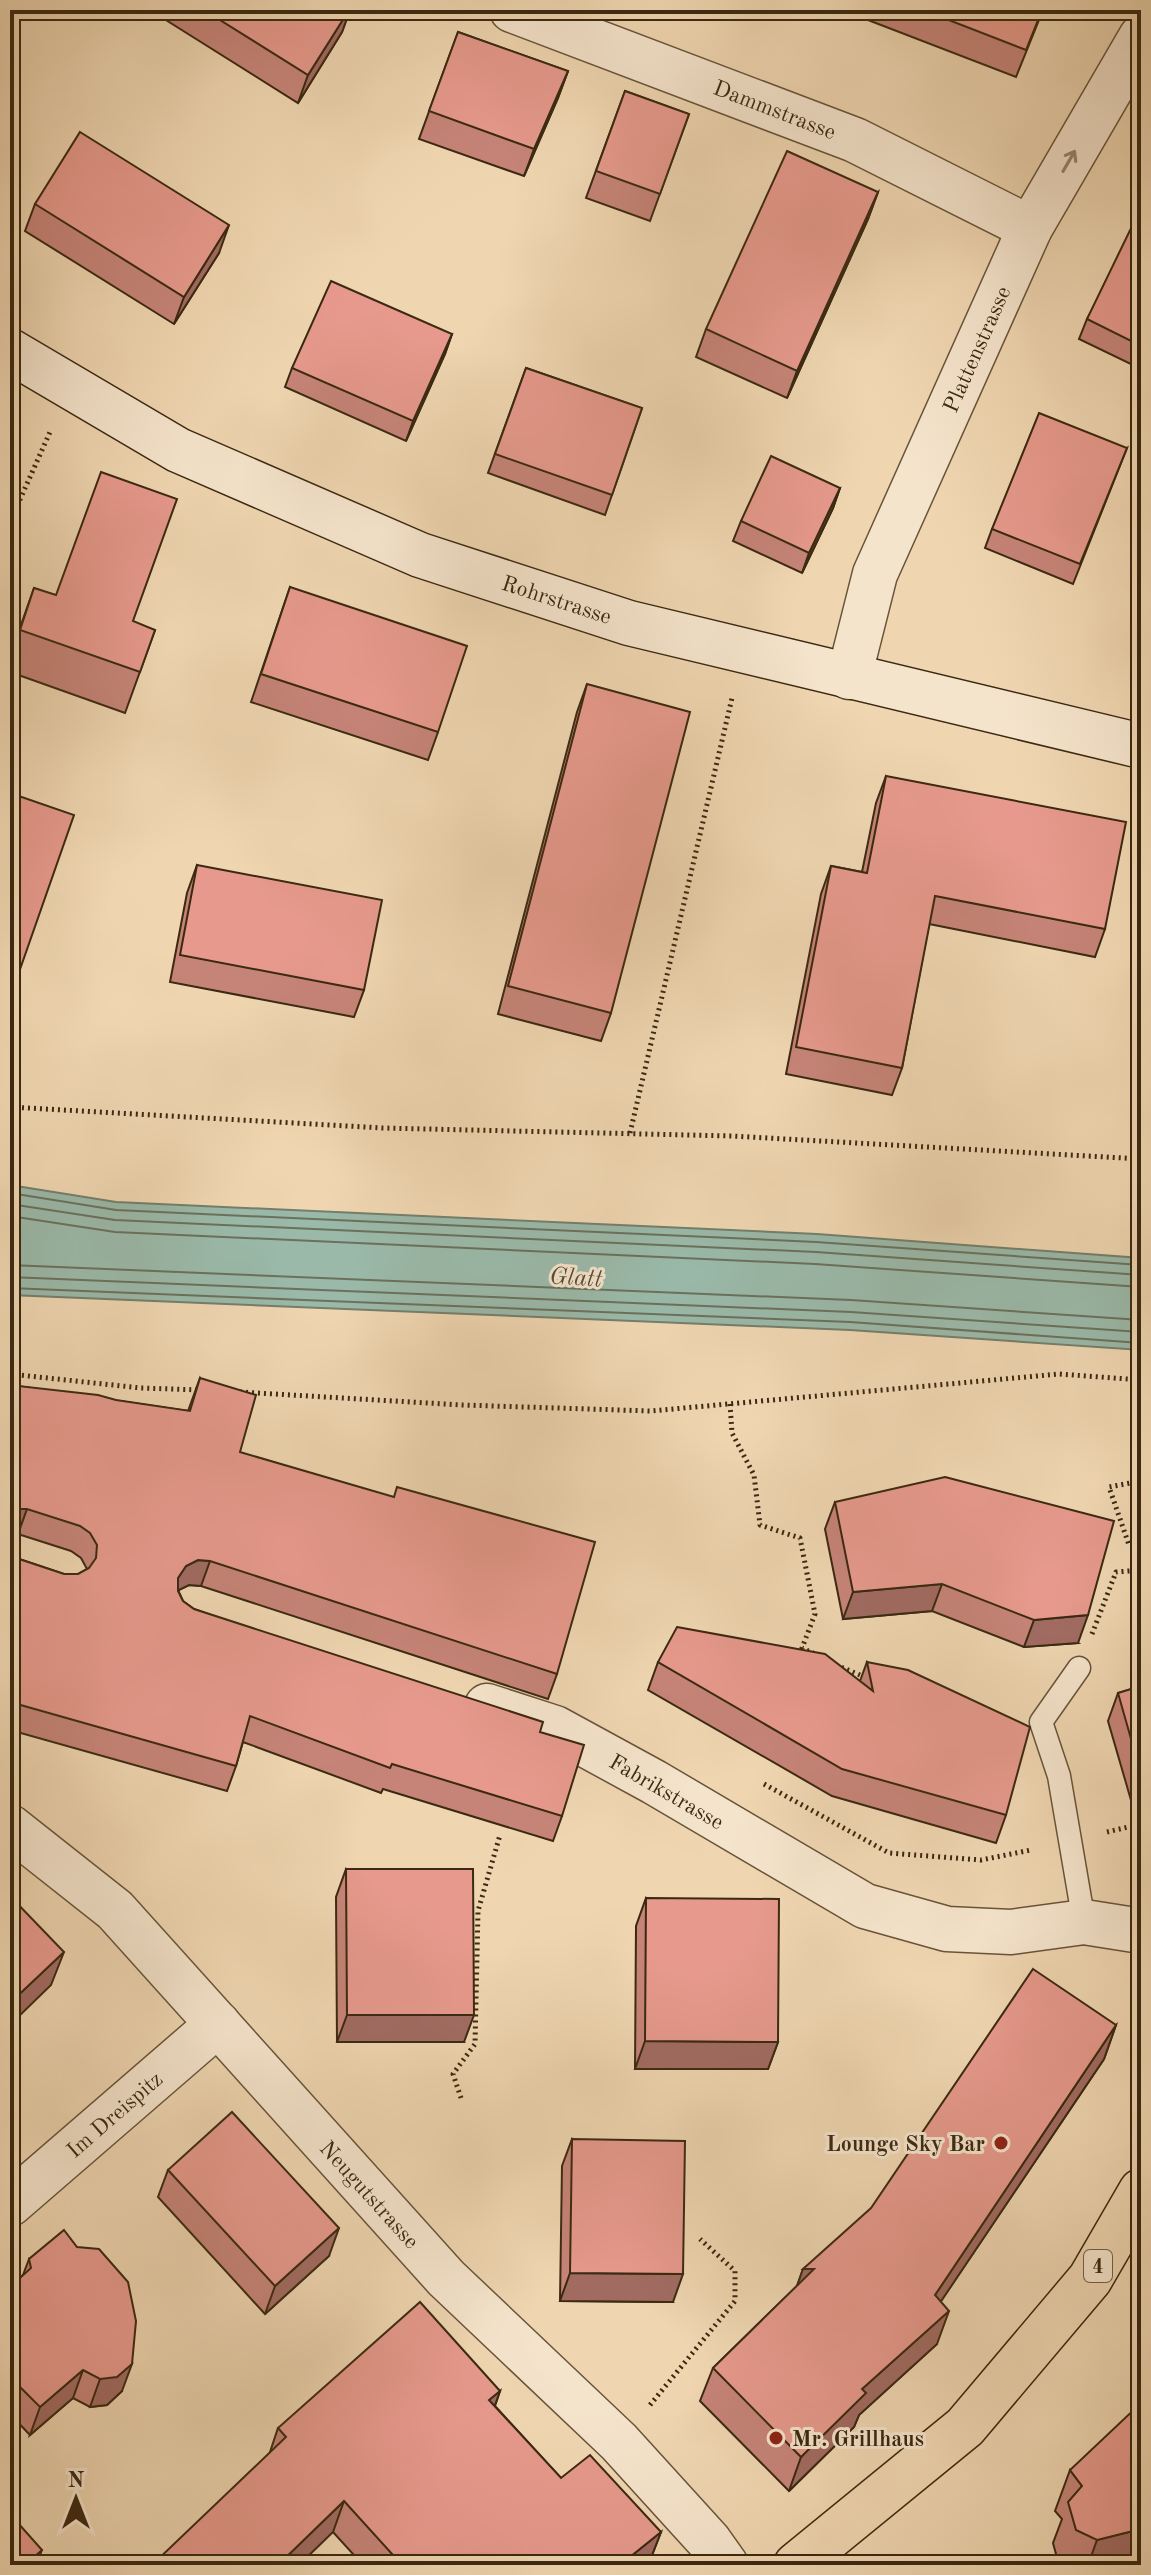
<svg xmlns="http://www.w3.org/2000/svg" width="1151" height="2575" font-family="'Old Standard TT',serif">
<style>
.water{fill:#9ab9a9;stroke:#747f6c;stroke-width:2}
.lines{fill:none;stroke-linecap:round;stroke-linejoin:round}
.shore{stroke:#6a715d;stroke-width:2}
.lane-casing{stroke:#685439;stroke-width:25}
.street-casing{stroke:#685439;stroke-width:47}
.secondary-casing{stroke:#3b2911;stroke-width:47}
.primary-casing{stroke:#3b2911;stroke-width:47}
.path{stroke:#3b2911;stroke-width:5;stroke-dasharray:2 4;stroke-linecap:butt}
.lane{stroke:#f5e4cc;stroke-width:22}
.street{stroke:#f5e4cc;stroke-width:44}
.secondary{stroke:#f5e4cc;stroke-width:44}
.primary{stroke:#efd6b1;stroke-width:44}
.wall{fill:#c68478;stroke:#3b2911;stroke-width:2}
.shaded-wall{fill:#a16b62;stroke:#3b2911;stroke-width:2}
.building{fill:#e6998c;stroke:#3b2911;stroke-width:2}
.oneway{stroke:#98866e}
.poi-dot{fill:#8f2418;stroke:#f5e4cc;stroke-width:3}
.labels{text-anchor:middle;stroke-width:6;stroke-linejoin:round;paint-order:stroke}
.shield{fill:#f5e4cc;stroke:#736149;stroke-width:2}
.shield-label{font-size:20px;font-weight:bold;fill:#3b2911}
.street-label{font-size:22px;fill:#3b2911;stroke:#f5e4cc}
.poi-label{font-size:22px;font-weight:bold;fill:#3b2911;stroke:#f5e4cc;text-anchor:end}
.water-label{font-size:24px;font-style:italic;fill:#534d37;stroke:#f5e4cc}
</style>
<rect width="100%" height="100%" fill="#efd6b1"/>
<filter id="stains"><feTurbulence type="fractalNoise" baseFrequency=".0025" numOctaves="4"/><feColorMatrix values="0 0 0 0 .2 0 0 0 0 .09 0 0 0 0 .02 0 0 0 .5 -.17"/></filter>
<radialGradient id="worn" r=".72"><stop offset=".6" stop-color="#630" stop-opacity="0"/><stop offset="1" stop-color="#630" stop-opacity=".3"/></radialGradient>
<!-- water -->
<polygon class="water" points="10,1185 116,1202 817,1234 1141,1258 1141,1350 850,1330 10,1295"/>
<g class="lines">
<!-- shore -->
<g class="shore">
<polyline points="10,1193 116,1210 816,1242 1141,1265"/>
<polyline points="10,1204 115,1220 816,1252 1141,1275"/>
<polyline points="10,1216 115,1232 815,1264 1141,1287"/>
<polyline points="10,1265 851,1300 1141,1320"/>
<polyline points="10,1277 851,1312 1141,1332"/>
<polyline points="10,1288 850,1322 1141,1343"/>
</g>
<!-- lane casing -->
<g class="lane-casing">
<polyline id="lane" points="1079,1668 1041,1722 1059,1776 1084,1922"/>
</g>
<!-- street casing -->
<g class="street-casing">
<g id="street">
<polyline points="512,10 855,140 1030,228"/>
<polyline points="849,677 875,574 1030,228 1141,37"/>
<polyline points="487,1706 555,1728 654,1782 865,1906 947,1929 1011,1932 1084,1922 1141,1931"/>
<polyline points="10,1827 115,1910 446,2278 619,2442 709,2541 726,2565"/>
<polyline points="10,2204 218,2024"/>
</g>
</g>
<!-- secondary casing -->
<g class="secondary-casing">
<polyline id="secondary" points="10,351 178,450 420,555 629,623 1141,746"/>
</g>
<!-- primary casing -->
<g class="primary-casing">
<polyline id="primary" points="796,2565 965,2427 1090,2279 1141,2191"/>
</g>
<!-- path -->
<g class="path">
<polyline points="10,522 50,432"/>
<polyline points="10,1107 383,1128 732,1136 1141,1159"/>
<polyline points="630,1133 732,698"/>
<polyline points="10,1374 141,1388 202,1390"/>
<polyline points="240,1392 462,1405 651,1411 1059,1374 1141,1380"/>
<polyline points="730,1404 732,1433 754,1475 760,1525 800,1538 815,1614 802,1648 813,1653"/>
<polyline points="1141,1481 1109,1487 1129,1545 1141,1549"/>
<polyline points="1092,1634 1116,1572 1141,1570"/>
<polyline points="836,1665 867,1678"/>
<polyline points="764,1784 889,1853 981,1860 1031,1850"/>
<polyline points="1107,1832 1141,1824"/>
<polyline points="461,2098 453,2074 475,2044 478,1911 500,1835"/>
<polyline points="650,2405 735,2301 735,2271 700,2239"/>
</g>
<!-- lane -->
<use href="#lane" class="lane"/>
<!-- street -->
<use href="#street" class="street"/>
<!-- secondary -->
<use href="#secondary" class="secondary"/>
<!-- primary -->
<use href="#primary" class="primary"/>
</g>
<!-- wall -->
<g class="wall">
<polygon points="150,10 350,10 342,32 298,103"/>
<polygon points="842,10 1043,10 1016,77"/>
<polygon points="458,32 568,71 558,98 524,176 419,139"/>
<polygon points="625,91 689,114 650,221 586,198"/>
<polygon points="878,192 868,219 787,398 696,357 706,329"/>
<polygon points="35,204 219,253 174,324 25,231"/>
<polygon points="1141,225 1141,369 1079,339 1087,319"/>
<polygon points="452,334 445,354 406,441 285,387 292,368"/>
<polygon points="526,368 642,408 605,515 488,473"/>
<polygon points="1127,448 1073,584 985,548 992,529"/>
<polygon points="840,488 833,508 802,573 733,541 741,521"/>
<polygon points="290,587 438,732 428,760 251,702"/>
<polygon points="34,588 155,630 125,713 10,672 10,656"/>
<polygon points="587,684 611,1013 601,1041 498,1014 577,712"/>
<polygon points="886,776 1105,929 1095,957 929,924 902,1068 892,1095 786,1074 821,894 831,866 862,872 876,803"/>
<polygon points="197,865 364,990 354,1017 170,982 187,893"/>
<polygon points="200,1378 240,1452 557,1674 548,1699 201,1586 189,1585 178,1590 183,1601 194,1609 540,1732 562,1816 553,1841 383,1789 381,1793 243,1742 236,1766 227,1791 10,1730 10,1556 64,1574 78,1574 87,1569 81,1558 71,1551 18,1534 10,1534 10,1385 188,1411"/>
<polygon points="835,1502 1078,1643 1024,1647 932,1611 843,1619 825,1529"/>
<polygon points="658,1662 860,1681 867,1662 1006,1815 996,1843 832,1796 648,1690"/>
<polygon points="1141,1686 1141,1812 1135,1814 1108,1721 1118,1693"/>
<polygon points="346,1869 464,2042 337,2042 336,1897"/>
<polygon points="646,1898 778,2042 768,2069 635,2069 636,1926"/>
<polygon points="1116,2025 1104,2059 941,2301 937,2344 859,2415 854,2427 789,2491 700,2401 713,2368 797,2286 803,2269"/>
<polygon points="572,2139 673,2302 560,2301 562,2166"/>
<polygon points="168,2170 329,2256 265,2314 158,2197"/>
<polygon points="29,2259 122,2391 107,2405 90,2407 73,2398 30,2435 10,2414 10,2287 23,2275"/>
<polygon points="500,2391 495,2406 561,2478 661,2532 649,2563 647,2565 363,2565 333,2532 270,2452 278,2428"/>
<polygon points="1070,2470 1141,2565 1059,2565 1053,2543 1062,2519 1055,2511"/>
</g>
<!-- shaded-wall -->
<g class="shaded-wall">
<polygon points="349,10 350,10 342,32 298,103 308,75"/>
<polygon points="568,71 558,98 524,176 534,149"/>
<polygon points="878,192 868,219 787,398 797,371"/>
<polygon points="229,225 219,253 174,324 184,297"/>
<polygon points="452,334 445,354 406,441 413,421"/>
<polygon points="840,488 833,508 802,573 809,553"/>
<polygon points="13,1509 27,1509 18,1534 10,1534 10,1510"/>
<polygon points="198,1560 210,1561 201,1586 189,1585 177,1591 178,1578 186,1566"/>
<polygon points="942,1584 932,1611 843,1619 853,1592"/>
<polygon points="1088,1615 1078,1643 1024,1647 1034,1620"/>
<polygon points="1141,1796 1141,1812 1135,1814"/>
<polygon points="64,1952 51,1985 10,2025 10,2003"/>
<polygon points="347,2015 474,2015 464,2042 337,2042"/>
<polygon points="1116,2025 1104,2059 923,2328 935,2295"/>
<polygon points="645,2041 778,2042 768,2069 635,2069"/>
<polygon points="339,2228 329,2256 265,2314 275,2286"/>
<polygon points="803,2269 814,2269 791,2303"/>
<polygon points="570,2273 683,2274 673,2302 560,2301"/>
<polygon points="949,2311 937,2344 859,2415 854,2427 789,2491 801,2457 862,2389"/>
<polygon points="132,2364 122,2391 107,2405 90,2407 100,2379"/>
<polygon points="83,2370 73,2398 30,2435 40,2407"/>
<polygon points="500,2391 489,2422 489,2400"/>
<polygon points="344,2501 333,2532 299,2565 278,2565"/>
<polygon points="1141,2529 1141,2565 1088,2565 1097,2540"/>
<polygon points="661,2532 649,2563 647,2565 620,2565"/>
<polygon points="42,2550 36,2565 25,2565"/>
</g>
<!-- building -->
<g class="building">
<polygon points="204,10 349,10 308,75"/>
<polygon points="923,10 1042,10 1026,50"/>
<polygon points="458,32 568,71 534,149 429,111"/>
<polygon points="625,91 689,114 660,194 596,171"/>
<polygon points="80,132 229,225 184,297 35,204"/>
<polygon points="787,151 878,192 797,371 706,329"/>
<polygon points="1134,222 1141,225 1141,346 1087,319"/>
<polygon points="331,281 452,334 413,421 292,368"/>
<polygon points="526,368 642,408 612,495 495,454"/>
<polygon points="1039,413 1127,448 1080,564 992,529"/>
<polygon points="771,456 840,488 809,553 741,521"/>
<polygon points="101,472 177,499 133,621 155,630 140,672 20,630 34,588 56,595"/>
<polygon points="290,587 467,646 438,732 261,674"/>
<polygon points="587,684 690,712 611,1013 508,986"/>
<polygon points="886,776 1126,822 1105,929 935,896 902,1068 796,1047 831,866 867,873"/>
<polygon points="10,793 74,815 11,995 10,995"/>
<polygon points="197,865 382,900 364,990 180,955"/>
<polygon points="200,1378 256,1395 240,1452 394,1497 397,1487 595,1542 557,1674 210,1561 198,1560 186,1566 178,1578 178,1591 183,1601 194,1609 543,1722 540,1732 584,1745 562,1816 392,1764 390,1768 250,1716 236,1766 10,1702 16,1678 10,1677 10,1556 64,1574 78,1574 89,1568 96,1558 97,1545 90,1533 80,1526 27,1509 13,1509 10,1510 10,1385 98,1395 116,1400 190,1411"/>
<polygon points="945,1477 1114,1521 1088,1615 1034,1620 942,1584 853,1592 835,1502"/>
<polygon points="677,1627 825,1654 873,1691 867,1662 908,1670 1030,1727 1006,1815 842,1769 658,1662"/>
<polygon points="1141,1686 1141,1774 1118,1693"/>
<polygon points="346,1869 473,1869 474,2015 347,2015"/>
<polygon points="10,1896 64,1952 10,2003"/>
<polygon points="646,1898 779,1899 778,2042 645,2041"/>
<polygon points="1033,1969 1116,2025 935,2295 949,2311 862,2389 866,2393 801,2457 713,2368 814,2269 803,2269 871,2208"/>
<polygon points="232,2112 339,2228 275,2286 168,2170"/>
<polygon points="572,2139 685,2141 683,2274 570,2273"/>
<polygon points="64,2230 77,2247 99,2249 128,2282 136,2321 132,2364 117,2377 100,2379 83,2370 40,2407 14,2381 10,2385 10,2287 31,2268 29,2259"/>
<polygon points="420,2302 500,2391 489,2400 561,2478 590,2455 661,2532 620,2565 402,2565 344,2501 278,2565 152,2565 286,2437 278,2428"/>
<polygon points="1141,2403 1141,2529 1097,2540 1076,2530 1068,2502 1082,2486 1070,2470"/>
<polygon points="10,2514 42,2550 25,2565 10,2565"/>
</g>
<!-- one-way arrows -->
<defs><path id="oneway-shaft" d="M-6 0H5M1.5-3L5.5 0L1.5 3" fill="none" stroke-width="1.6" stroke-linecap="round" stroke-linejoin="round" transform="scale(2)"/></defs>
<use class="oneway" href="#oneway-shaft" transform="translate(1069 161) rotate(-60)"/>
<!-- markers -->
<g class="poi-dot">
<circle cx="1001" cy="2143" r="8"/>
<circle cx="776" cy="2438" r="8"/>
</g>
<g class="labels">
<!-- shield labels -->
<rect class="shield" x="1084" y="2250" width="28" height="32" rx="6"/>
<g class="shield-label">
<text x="1098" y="2273">4</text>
</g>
<!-- street labels -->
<g class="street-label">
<text transform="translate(775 109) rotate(21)" y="8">Dammstrasse</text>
<text transform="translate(976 349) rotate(-66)" y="8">Plattenstrasse</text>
<text transform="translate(557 599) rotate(18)" y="8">Rohrstrasse</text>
<text transform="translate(667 1791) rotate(30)" y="8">Fabrikstrasse</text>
<text transform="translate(114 2114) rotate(-41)" y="8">Im Dreispitz</text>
<text transform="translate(370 2194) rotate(48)" y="8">Neugutstrasse</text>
</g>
<!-- poi labels -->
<g class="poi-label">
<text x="985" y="2151">Lounge Sky Bar</text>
<text x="792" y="2446" text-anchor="start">Mr. Grillhaus</text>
</g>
<!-- water labels -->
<g class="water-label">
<text transform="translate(576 1277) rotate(4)" y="8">Glatt</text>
</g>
</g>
<!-- margin -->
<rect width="1151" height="2575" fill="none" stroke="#efd6b1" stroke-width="40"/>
<rect x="12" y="12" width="1127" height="2551" fill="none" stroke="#3b2911" stroke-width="4"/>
<rect x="20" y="20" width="1111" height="2535" fill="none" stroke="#3b2911" stroke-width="2"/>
<!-- north arrow -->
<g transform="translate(76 2499)" stroke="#f5e4cc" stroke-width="6" paint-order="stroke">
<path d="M0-6L14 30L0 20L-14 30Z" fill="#3b2911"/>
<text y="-12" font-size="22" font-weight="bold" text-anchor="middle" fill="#3b2911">N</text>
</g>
<rect width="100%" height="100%" filter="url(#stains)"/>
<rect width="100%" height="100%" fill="url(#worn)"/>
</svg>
